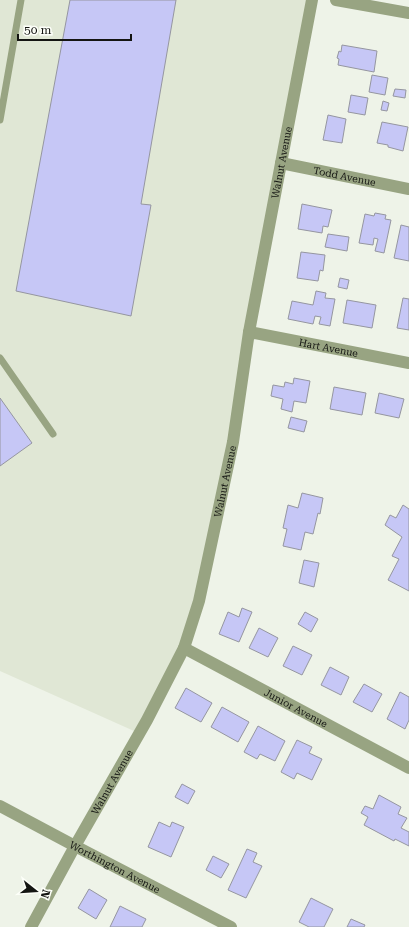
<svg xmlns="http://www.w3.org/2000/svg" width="409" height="927" font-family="'Roboto Serif',serif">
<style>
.built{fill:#e0e7d5}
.building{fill:#c6c7f6;stroke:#9596a0}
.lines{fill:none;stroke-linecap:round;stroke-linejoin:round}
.lane{stroke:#98a482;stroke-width:7}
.street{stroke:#98a482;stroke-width:12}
.labels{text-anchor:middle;stroke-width:3.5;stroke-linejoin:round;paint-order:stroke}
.street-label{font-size:10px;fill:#141512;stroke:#fdfff9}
</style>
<rect width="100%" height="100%" fill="#eef3e8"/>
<!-- built -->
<polygon class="built" points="0,0 312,0 194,630 134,731 0,671"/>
<!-- building -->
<g class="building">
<polygon points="70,0 176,0 141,204 151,205 131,316 16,291"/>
<polygon points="342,45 377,51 374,72 338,65 339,59 337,58 339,51 341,52"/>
<polygon points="372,75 388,78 385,95 369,92"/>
<polygon points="395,89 406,90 405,98 393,96"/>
<polygon points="351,95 368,98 365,115 348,112"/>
<polygon points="383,101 389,103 387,111 381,110"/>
<polygon points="328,115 346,119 342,143 323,140"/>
<polygon points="382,122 408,127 403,151 388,147 388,145 377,143"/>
<polygon points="302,204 332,210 328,227 323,226 322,233 298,229"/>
<polygon points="375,213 386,215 385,219 391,220 384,253 375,251 378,239 374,238 373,245 359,243 365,214 374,216"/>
<polygon points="401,225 409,227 409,261 394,258"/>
<polygon points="328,234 349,237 347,251 325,247"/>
<polygon points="301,252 325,255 323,271 320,270 318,281 297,278"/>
<polygon points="340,278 349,280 347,289 338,287"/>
<polygon points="316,291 326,293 325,298 335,299 330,326 319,324 321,317 315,316 313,324 288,319 292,301 313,305"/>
<polygon points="403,298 409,299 409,330 397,328"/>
<polygon points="347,300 376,305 372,328 343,323"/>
<polygon points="294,378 310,381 306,403 294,401 292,412 281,409 283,399 271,396 273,385 284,387 285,382 293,384"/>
<polygon points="334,387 366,393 362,415 330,409"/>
<polygon points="379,393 404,399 399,418 375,413"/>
<polygon points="0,398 32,443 0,466"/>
<polygon points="291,417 307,421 304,432 288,428"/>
<polygon points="302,493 323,498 320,514 318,513 313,534 305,532 301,550 283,546 287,529 283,528 288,505 298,508"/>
<polygon points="403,505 409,509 409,591 388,580 399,559 392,556 402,537 385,525 390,515 396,518"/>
<polygon points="304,560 319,563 314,587 299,583"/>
<polygon points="242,608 252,612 239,642 219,634 228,612 239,617"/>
<polygon points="305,612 318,619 311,632 298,624"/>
<polygon points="259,628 278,638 268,657 249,648"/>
<polygon points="293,646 312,655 302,675 283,666"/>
<polygon points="330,667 349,677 341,695 321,685"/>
<polygon points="364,684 382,694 372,712 353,702"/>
<polygon points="186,688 212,703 201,722 175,708"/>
<polygon points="400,692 409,697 409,720 405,729 387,719"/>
<polygon points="222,707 249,722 238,742 211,727"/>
<polygon points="258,726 285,741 275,761 260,754 257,759 244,752"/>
<polygon points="297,740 312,747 309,753 322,759 312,780 297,773 294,779 281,772"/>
<polygon points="182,784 195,791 188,804 175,797"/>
<polygon points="379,795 401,807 398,814 407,818 401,828 409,832 409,846 395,839 394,841 364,825 368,817 361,813 365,806 373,809"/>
<polygon points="159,822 170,827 172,822 184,827 171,857 148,847"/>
<polygon points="247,849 257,853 253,862 262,866 246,898 228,890"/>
<polygon points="213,856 229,864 221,878 206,870"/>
<polygon points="89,889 107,900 96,919 78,908"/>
<polygon points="311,898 333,909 324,927 309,927 299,922"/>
<polygon points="120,906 146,919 142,927 110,927"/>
<polygon points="351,919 365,925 364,927 347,927"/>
</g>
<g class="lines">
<!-- lane -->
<g class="lane">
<polyline points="0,120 21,0"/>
<polyline points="0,358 53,434"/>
</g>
<!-- street -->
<g class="street">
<polyline points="336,0 409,13"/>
<path id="s1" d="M281,163L409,189"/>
<path id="s2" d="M249,332L409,363"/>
<path id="s3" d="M184,648L409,768"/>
<path id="s4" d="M0,806L75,846L231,927"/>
<path id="s5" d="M31,927L75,846L147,720L184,648L199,601L233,442L249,332L312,0"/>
</g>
</g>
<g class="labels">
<!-- street labels -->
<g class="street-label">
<text dy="4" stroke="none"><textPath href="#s5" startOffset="814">Walnut Avenue</textPath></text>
<text dy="4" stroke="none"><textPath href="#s1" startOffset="65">Todd Avenue</textPath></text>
<text dy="4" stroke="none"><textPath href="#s2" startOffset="81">Hart Avenue</textPath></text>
<text dy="4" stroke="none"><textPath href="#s5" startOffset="490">Walnut Avenue</textPath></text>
<text dy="4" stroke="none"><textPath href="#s3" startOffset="127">Junior Avenue</textPath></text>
<text dy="4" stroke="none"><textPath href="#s5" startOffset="166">Walnut Avenue</textPath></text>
<text dy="4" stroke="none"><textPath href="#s4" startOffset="130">Worthington Avenue</textPath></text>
</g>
</g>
<!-- north arrow -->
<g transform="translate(36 891) rotate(107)" stroke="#fdfff9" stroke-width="3" paint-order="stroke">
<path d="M0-3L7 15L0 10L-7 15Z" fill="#141512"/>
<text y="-6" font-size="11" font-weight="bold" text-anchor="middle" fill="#141512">N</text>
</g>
<!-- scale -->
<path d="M18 34v6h113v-6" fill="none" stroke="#141512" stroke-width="2"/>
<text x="24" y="34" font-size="12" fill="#141512" stroke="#fdfff9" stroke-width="3" paint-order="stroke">50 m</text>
</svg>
